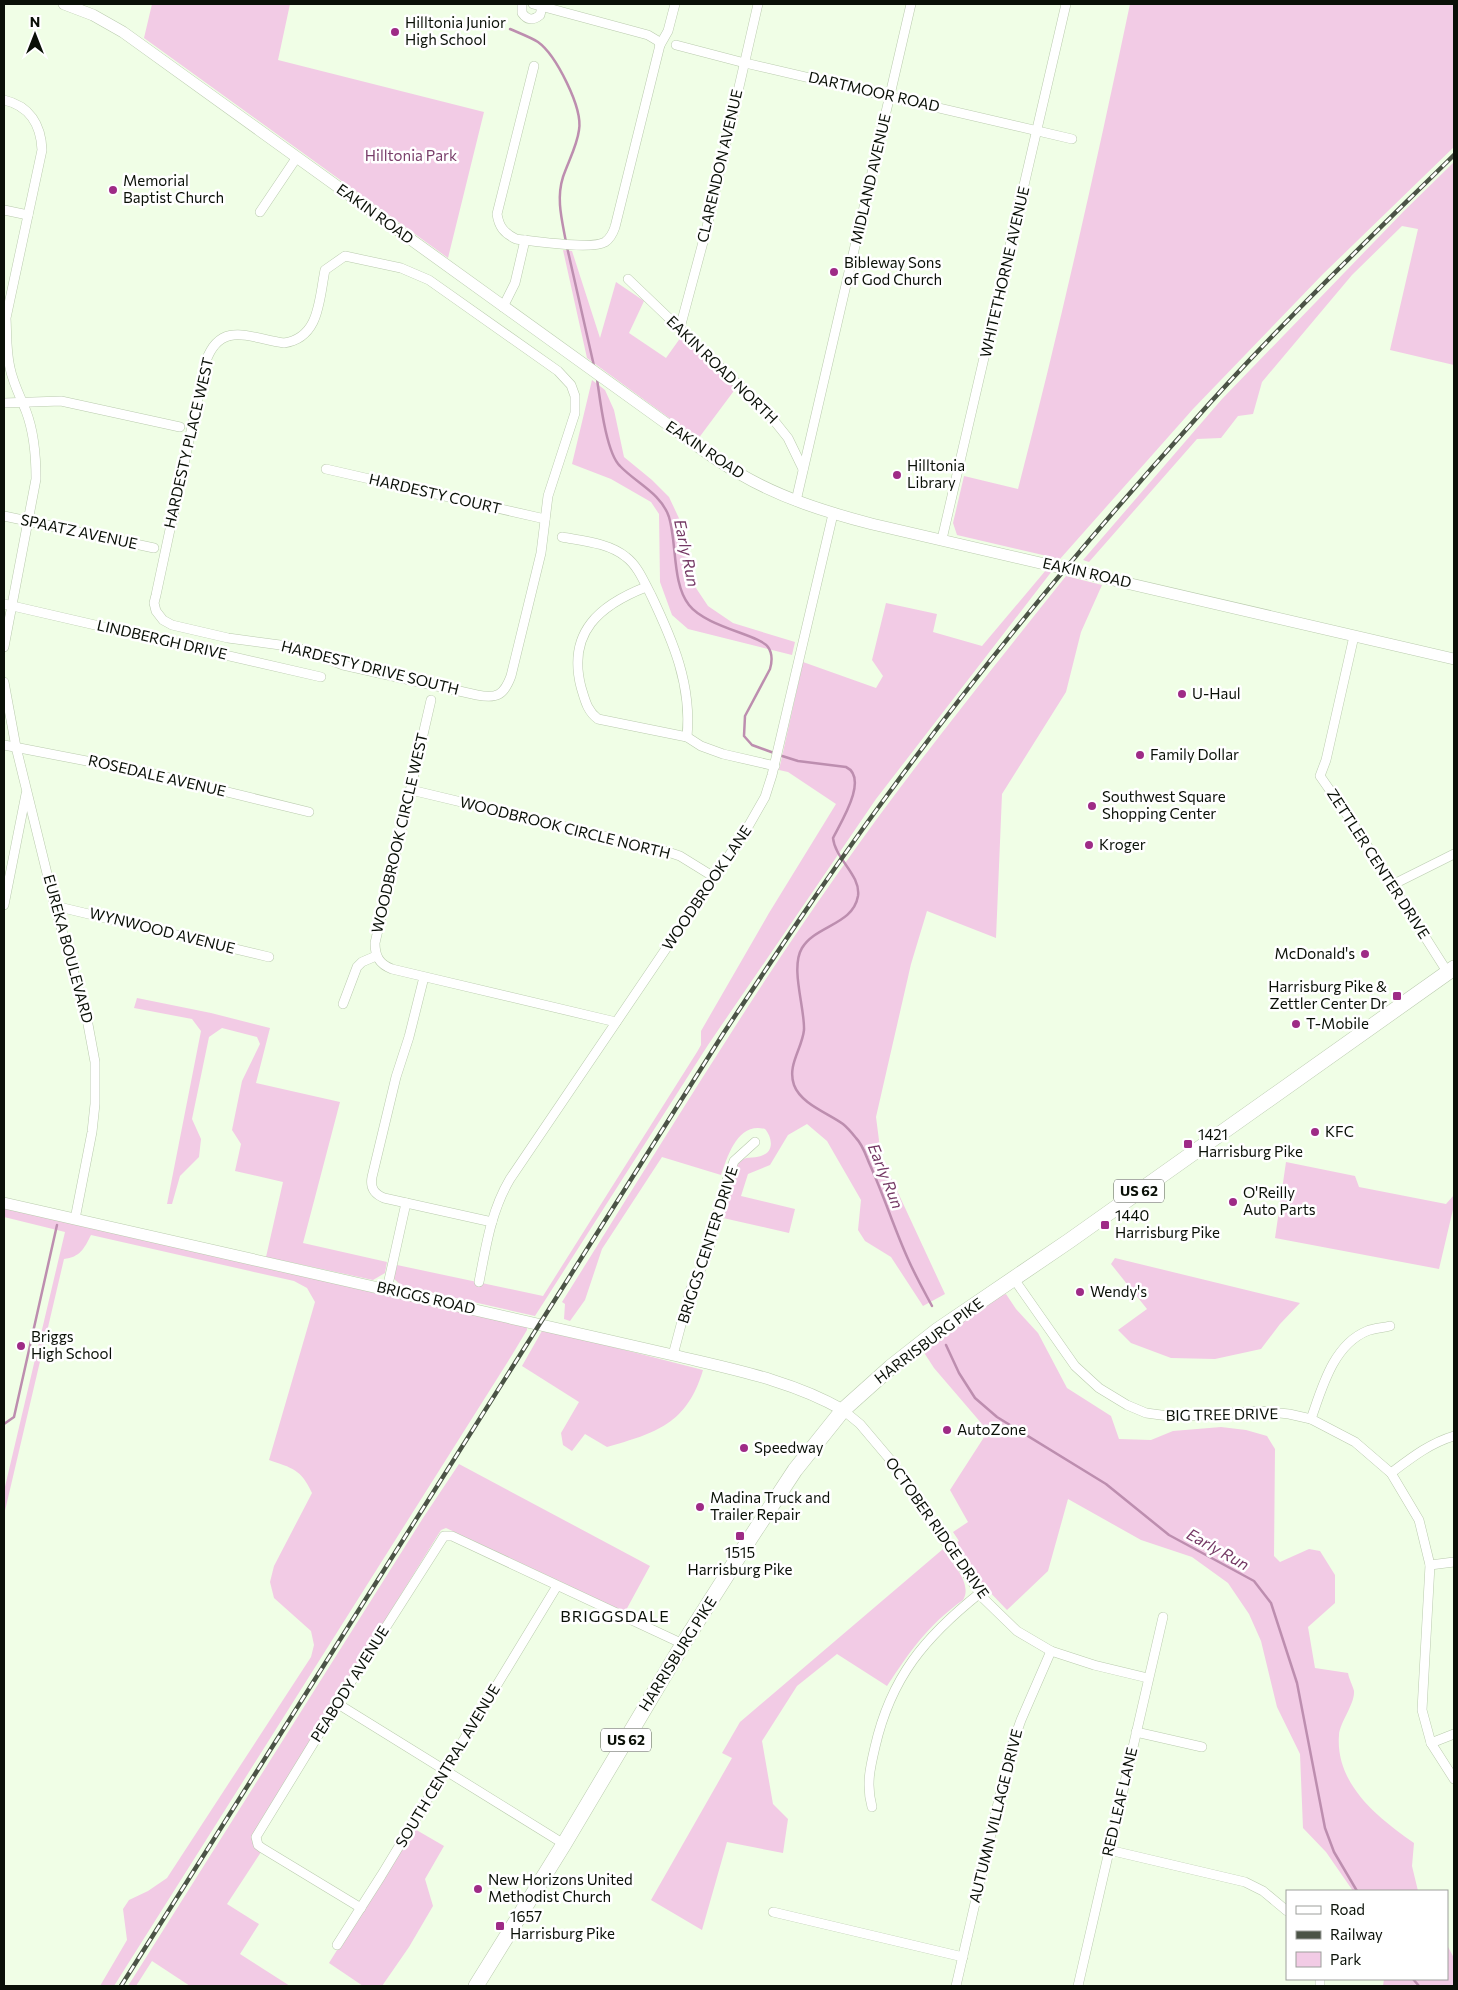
<svg xmlns="http://www.w3.org/2000/svg" width="1458" height="1990" font-family="Commissioner,sans-serif">
<style>
.green{fill:#f2cbe5}
.lines{fill:none;stroke-linecap:round;stroke-linejoin:round}
.stream{stroke:#bd8eaf;stroke-width:2.5}
.minor-casing{stroke:#bacbae;stroke-width:10}
.tertiary-casing{stroke:#bacbae;stroke-width:12}
.primary-casing{stroke:#bacbae;stroke-width:16}
.minor{stroke:#fff;stroke-width:9}
.tertiary{stroke:#fff;stroke-width:11}
.primary{stroke:#fff;stroke-width:15}
.rail-casing{stroke:#4b5346;stroke-width:4.5}
.rail{stroke:#fff;stroke-width:2.5;stroke-dasharray:8;stroke-linecap:butt}
.poi-dot{fill:#9e2b86;stroke:#fff;stroke-width:2}
.labels{text-anchor:middle;stroke-width:5;stroke-linejoin:round;paint-order:stroke}
.shield{fill:#fff;stroke:#545851;stroke-width:1}
.shield-label{font-size:14px;font-weight:bold;fill:#0a1007}
.poi-label{font-size:15px;fill:#0a1007;stroke:#fff;text-anchor:start}
.street-label{font-size:15px;fill:#0a1007;stroke:#fff}
.park-label{font-size:15px;fill:#783d69;stroke:#fff}
.water-label{font-size:16px;font-style:italic;fill:#743864;stroke:#fff}
.neighbourhood-label{font-size:16px;letter-spacing:1px;fill:#0a1007;stroke:#fff}
</style>
<rect width="100%" height="100%" fill="#f0fee6"/>
<!-- green -->
<g class="green">
<polygon points="152,4 290,4 278,60 484,112 448,258 144,38"/>
<path d="M1130,4H1454V147L1323,274L1193,409L1060,559L957,535L953,523L964,476L1018,489C1060,328 1096,166 1130,4Z"/>
<polygon points="1454,162 1454,365 1390,350 1418,229 1402,226 1352,275 1262,382 1253,414 1238,416 1221,438 1197,439 1089,562 1083,560 1222,399 1404,211"/>
<polygon points="563,250 572,251 600,338 616,282 644,301 629,333 666,358 681,337 736,388 698,439 587,358"/>
<polygon points="592,380 605,390 614,410 624,457 652,480 669,497 684,529 696,588 708,606 733,623 795,642 792,655 688,629 672,615 660,582 659,514 651,502 611,479 572,464"/>
<polygon points="1046,570 1052,571 876,799 708,1045 535,1316 402,1286 393,1278 397,1265 543,1296 697,1052 701,1045 701,1031 769,913 836,804 788,772 779,770 803,662 876,688 883,676 872,660 886,603 937,614 933,632 982,646"/>
<path d="M1066,576L1102,585L1081,632L1066,692L1002,794L996,938L927,911L911,964L876,1117L881,1156L945,1294L923,1306L891,1257L865,1241L858,1230L861,1200L827,1141L807,1124L788,1135L770,1165L748,1174L741,1196L795,1209L789,1233L723,1218C727,1202 729,1177 739,1163C745,1155 753,1159 761,1156C775,1152 772,1137 765,1129C738,1122 728,1155 721,1175L662,1157L602,1249L585,1300L570,1321L564,1319L565,1304L562,1302C652,1159 739,1014 836,876C908,773 987,675 1066,576Z"/>
<polygon points="137,998 211,1013 270,1028 256,1083 340,1102 303,1243 387,1262 385,1273 373,1280 266,1257 283,1182 235,1171 241,1144 232,1130 242,1081 260,1044 257,1037 222,1028 209,1037 192,1119 201,1139 199,1157 180,1176 172,1204 167,1204 201,1031 192,1019 134,1008"/>
<polygon points="1286,1162 1355,1176 1359,1187 1446,1204 1454,1195 1454,1205 1439,1269 1275,1238"/>
<path d="M4,1207L527,1326V1330L512,1355L114,1986H100L127,1940L123,1909L129,1900L148,1891L167,1878L311,1657L314,1645L311,1631L274,1598L270,1582L274,1566L312,1493C301,1469 292,1468 269,1460L315,1302L307,1288L294,1281L91,1235C84,1249 80,1257 64,1259L4,1515V1491L65,1232L4,1217Z"/>
<polygon points="1115,1258 1300,1303 1280,1324 1261,1349 1215,1359 1171,1358 1131,1343 1118,1330 1147,1309 1111,1264"/>
<path d="M1006,1294L1016,1309L1038,1333L1067,1388L1111,1416L1119,1439L1151,1440L1173,1431L1221,1427L1246,1430L1267,1436L1275,1449L1274,1556L1280,1562L1309,1549L1320,1551L1335,1575V1603L1308,1627L1315,1668L1348,1673C1349,1679 1353,1686 1354,1691C1355,1704 1340,1722 1339,1735C1335,1784 1378,1818 1414,1843L1412,1866L1418,1891H1353L1326,1852L1303,1828L1300,1754L1277,1707L1261,1641L1249,1614L1228,1583L1192,1557L1141,1540L1068,1499L1048,1571L1007,1610L983,1585L955,1543L959,1541L953,1532L968,1522L950,1490L988,1431L934,1368L923,1351L1000,1296Z"/>
<path d="M543,1329L703,1370C687,1424 656,1433 607,1447L585,1434L572,1451L563,1445L561,1433L579,1402L522,1366Z"/>
<polygon points="459,1464 650,1566 625,1612 446,1528 441,1530 256,1828 261,1852 227,1904 259,1924 240,1954 290,1986 190,1986 152,1961 136,1986 128,1986 423,1518"/>
<path d="M943,1549C952,1563 973,1584 963,1600C927,1626 911,1650 887,1686L837,1654L797,1686L762,1741L773,1804L788,1819L783,1853L727,1842L702,1930L651,1900L732,1758L722,1753L740,1722Z"/>
<polygon points="413,1828 444,1846 425,1879 433,1906 409,1947 382,1986 363,1986 329,1963"/>
<polygon points="1447,1945 1454,1958 1454,1986 1383,1986 1384,1979 1447,1979"/>
</g>
<g class="lines">
<!-- stream -->
<g class="stream">
<path d="M510,29C519,33 530,37 538,42C556,55 583,108 579,130C577,146 568,162 563,177C556,199 562,220 566,242"/>
<polyline points="567,247 594,366"/>
<path d="M597,379C600,399 606,453 620,466C636,483 661,493 669,517C677,543 672,584 689,605C706,627 760,635 768,647C773,654 772,662 770,669L745,716L744,736L752,745L774,753"/>
<path d="M779,755L798,761L846,767C869,778 841,822 833,838C835,859 861,875 858,896C853,925 816,925 802,948C790,968 805,1008 804,1030C802,1049 787,1065 794,1085C801,1104 828,1113 843,1124C848,1128 852,1133 856,1138C863,1145 866,1156 870,1165C884,1196 894,1228 908,1259C915,1275 924,1291 932,1306"/>
<polyline points="946,1345 959,1373 975,1398 997,1417 1106,1484 1169,1535 1254,1581 1271,1603 1297,1683 1325,1828 1334,1852 1357,1891"/>
<polyline points="4,1424 14,1417 57,1225"/>
<polyline points="1413,1979 1419,1986"/>
</g>
<!-- minor casing -->
<g class="minor-casing">
<g id="minor">
<path d="M522,4V13C527,20 533,21 540,15L542,7"/>
<polyline points="533,4 648,35 658,41 660,45"/>
<polyline points="676,45 741,62 1072,139"/>
<path d="M534,66L497,214C499,227 504,233 516,239C533,241 592,250 605,242C611,238 613,233 615,227L660,45L668,31L675,4"/>
<path d="M4,100C30,106 41,125 42,150L6,318C7,334 6,351 10,368C13,383 20,396 26,411C34,432 36,456 36,479L4,647"/>
<polyline points="4,210 28,215"/>
<polyline points="260,212 297,157"/>
<path d="M345,256L401,268L429,280L558,371L571,385L575,396V413L548,496L541,553L511,676C504,695 497,699 477,695L343,665L295,647L228,638L172,625L163,620L156,611L154,603L156,595L206,361C221,319 252,339 284,343C320,338 319,299 325,270Z"/>
<polyline points="628,279 768,413 788,438 803,469"/>
<polyline points="503,307 515,283 525,240"/>
<polyline points="680,328 706,231 758,4"/>
<polyline points="4,403 61,401 180,427"/>
<polyline points="326,469 545,519"/>
<polyline points="796,501 911,4"/>
<polyline points="4,516 154,548"/>
<path d="M562,537C583,541 609,543 626,557C638,566 644,582 651,595C673,641 692,685 687,737"/>
<polyline points="942,539 1066,4"/>
<path d="M646,587C600,605 567,632 581,687C585,700 587,711 598,719L687,737L701,746L723,754L775,766"/>
<polyline points="4,604 321,677"/>
<polyline points="1354,636 1326,760 1320,776 1352,822 1448,973"/>
<polyline points="4,682 16,747 55,906 87,1019 95,1062 95,1104 92,1132 75,1219"/>
<path d="M431,700L375,943C375,956 379,964 392,969L616,1022"/>
<polyline points="4,745 154,774 309,812"/>
<polyline points="411,790 662,850 680,856 714,877"/>
<polyline points="1392,885 1454,854"/>
<polyline points="4,905 26,794"/>
<polyline points="55,906 269,957"/>
<path d="M424,977L409,1037L396,1077L372,1177C370,1188 374,1194 384,1198L492,1222"/>
<polyline points="343,1004 357,967 362,962 376,956"/>
<polyline points="1014,1279 1075,1366 1099,1388 1127,1405 1146,1413 1176,1417 1260,1411 1289,1414 1311,1419 1355,1442 1391,1473 1419,1520 1430,1565 1422,1710 1431,1743 1454,1779"/>
<path d="M479,1282C486,1246 491,1211 510,1179L745,832L765,797L772,775L833,514"/>
<polyline points="387,1289 406,1203"/>
<polyline points="673,1355 690,1291 707,1256 724,1189 734,1161 755,1142"/>
<polyline points="843,1410 860,1424 893,1463 983,1598 1017,1631 1051,1651 1094,1665 1148,1678"/>
<path d="M1311,1419C1322,1388 1333,1345 1367,1331C1374,1328 1383,1328 1390,1326"/>
<path d="M1391,1473C1411,1458 1430,1443 1454,1436"/>
<polyline points="1430,1565 1454,1562"/>
<polyline points="338,1704 564,1844"/>
<polyline points="1136,1732 1202,1747"/>
<polyline points="1431,1743 1454,1734"/>
<path d="M872,1807C866,1785 870,1768 875,1747C891,1677 925,1637 980,1593"/>
<polyline points="1109,1850 1245,1882 1263,1891 1287,1911"/>
<polyline points="361,1908 262,1848 258,1845 256,1837 349,1685 444,1536 452,1536 683,1644"/>
<polyline points="773,1912 963,1957"/>
<polyline points="337,1945 381,1876 557,1586"/>
<polyline points="1320,1979 1320,1986"/>
<polyline points="956,1986 1010,1751 1021,1720 1051,1651"/>
<polyline points="1078,1986 1163,1617"/>
</g>
</g>
<!-- tertiary casing -->
<g class="tertiary-casing">
<g id="tertiary">
<path d="M64,4L93,15L123,32L667,424C691,441 714,460 740,474C781,498 826,512 872,524L1454,659"/>
<path d="M4,1203L673,1355C731,1369 791,1380 843,1410"/>
</g>
</g>
<!-- primary casing -->
<g class="primary-casing">
<polyline id="primary" points="476,1986 564,1844 683,1644 751,1537 795,1470 843,1410 891,1367 938,1330 1069,1241 1454,968"/>
</g>
<!-- minor -->
<use href="#minor" class="minor"/>
<!-- tertiary -->
<use href="#tertiary" class="tertiary"/>
<!-- primary -->
<use href="#primary" class="primary"/>
<!-- rail casing -->
<g class="rail-casing">
<path id="rail" d="M121,1986L723,1034C776,954 829,874 886,797C981,667 1084,543 1192,423C1275,329 1365,243 1454,155"/>
</g>
<!-- rail -->
<use href="#rail" class="rail"/>
</g>
<!-- markers -->
<g class="poi-dot">
<circle cx="395" cy="32" r="5"/>
<circle cx="113" cy="190" r="5"/>
<circle cx="834" cy="272" r="5"/>
<circle cx="897" cy="475" r="5"/>
<circle cx="1182" cy="694" r="5"/>
<circle cx="1140" cy="755" r="5"/>
<circle cx="1092" cy="806" r="5"/>
<circle cx="1089" cy="845" r="5"/>
<circle cx="1365" cy="954" r="5"/>
<rect x="1392" y="991" width="10" height="10" rx="2.5"/>
<circle cx="1296" cy="1024" r="5"/>
<circle cx="1315" cy="1132" r="5"/>
<rect x="1183" y="1139" width="10" height="10" rx="2.5"/>
<circle cx="1233" cy="1202" r="5"/>
<rect x="1100" y="1220" width="10" height="10" rx="2.5"/>
<circle cx="1080" cy="1292" r="5"/>
<circle cx="21" cy="1346" r="5"/>
<circle cx="947" cy="1430" r="5"/>
<circle cx="744" cy="1448" r="5"/>
<circle cx="700" cy="1507" r="5"/>
<rect x="735" y="1531" width="10" height="10" rx="2.5"/>
<circle cx="478" cy="1889" r="5"/>
<rect x="495" y="1921" width="10" height="10" rx="2.5"/>
</g>
<g class="labels">
<!-- shield labels -->
<g class="shield">
<rect x="1114" y="1179.5" width="50" height="23" rx="4"/>
<rect x="601" y="1728.5" width="50" height="23" rx="4"/>
</g>
<g class="shield-label">
<text x="1139" y="1196">US 62</text>
<text x="626" y="1745">US 62</text>
</g>
<!-- poi labels -->
<g class="poi-label">
<text x="405" y="28">Hilltonia Junior<tspan x="405" dy="17">High School</tspan></text>
<text x="123" y="186">Memorial<tspan x="123" dy="17">Baptist Church</tspan></text>
<text x="844" y="268">Bibleway Sons<tspan x="844" dy="17">of God Church</tspan></text>
<text x="907" y="471">Hilltonia<tspan x="907" dy="17">Library</tspan></text>
<text x="1192" y="699">U-Haul</text>
<text x="1150" y="760">Family Dollar</text>
<text x="1102" y="802">Southwest Square<tspan x="1102" dy="17">Shopping Center</tspan></text>
<text x="1099" y="850">Kroger</text>
<text x="1355" y="959" text-anchor="end">McDonald's</text>
<text x="1387" y="992" text-anchor="end">Harrisburg Pike &amp;<tspan x="1387" dy="17">Zettler Center Dr</tspan></text>
<text x="1306" y="1029">T-Mobile</text>
<text x="1325" y="1137">KFC</text>
<text x="1198" y="1140">1421<tspan x="1198" dy="17">Harrisburg Pike</tspan></text>
<text x="1243" y="1198">O'Reilly<tspan x="1243" dy="17">Auto Parts</tspan></text>
<text x="1115" y="1221">1440<tspan x="1115" dy="17">Harrisburg Pike</tspan></text>
<text x="1090" y="1297">Wendy's</text>
<text x="31" y="1342">Briggs<tspan x="31" dy="17">High School</tspan></text>
<text x="957" y="1435">AutoZone</text>
<text x="754" y="1453">Speedway</text>
<text x="710" y="1503">Madina Truck and<tspan x="710" dy="17">Trailer Repair</tspan></text>
<text x="740" y="1558" text-anchor="middle">1515<tspan x="740" dy="17">Harrisburg Pike</tspan></text>
<text x="488" y="1885">New Horizons United<tspan x="488" dy="17">Methodist Church</tspan></text>
<text x="510" y="1922">1657<tspan x="510" dy="17">Harrisburg Pike</tspan></text>
</g>
<!-- street labels -->
<g class="street-label">
<text transform="translate(874 92) rotate(13)" y="5">DARTMOOR ROAD</text>
<text transform="translate(720 166) rotate(-77)" y="5">CLARENDON AVENUE</text>
<text transform="translate(871 179) rotate(-77)" y="5">MIDLAND AVENUE</text>
<text transform="translate(375 214) rotate(36)" y="5">EAKIN ROAD</text>
<text transform="translate(1005 272) rotate(-77)" y="5">WHITETHORNE AVENUE</text>
<text transform="translate(722 370) rotate(44)" y="5">EAKIN ROAD NORTH</text>
<text transform="translate(189 443) rotate(-77)" y="5">HARDESTY PLACE WEST</text>
<text transform="translate(705 450) rotate(34)" y="5">EAKIN ROAD</text>
<text transform="translate(435 494) rotate(13)" y="5">HARDESTY COURT</text>
<text transform="translate(79 532) rotate(12)" y="5">SPAATZ AVENUE</text>
<text transform="translate(1087 573) rotate(13)" y="5">EAKIN ROAD</text>
<text transform="translate(162 640) rotate(13)" y="5">LINDBERGH DRIVE</text>
<text transform="translate(370 668) rotate(14)" y="5">HARDESTY DRIVE SOUTH</text>
<text transform="translate(157 776) rotate(13)" y="5">ROSEDALE AVENUE</text>
<text transform="translate(565 828) rotate(14)" y="5">WOODBROOK CIRCLE NORTH</text>
<text transform="translate(400 833) rotate(-77)" y="5">WOODBROOK CIRCLE WEST</text>
<text transform="translate(1378 864) rotate(57)" y="5">ZETTLER CENTER DRIVE</text>
<text transform="translate(707 888) rotate(-56)" y="5">WOODBROOK LANE</text>
<text transform="translate(162 931) rotate(14)" y="5">WYNWOOD AVENUE</text>
<text transform="translate(68 949) rotate(75)" y="5">EUREKA BOULEVARD</text>
<text transform="translate(708 1245) rotate(-72)" y="5">BRIGGS CENTER DRIVE</text>
<text transform="translate(426 1298) rotate(13)" y="5">BRIGGS ROAD</text>
<text transform="translate(929 1341) rotate(-37)" y="5">HARRISBURG PIKE</text>
<text transform="translate(1222 1415) rotate(-1)" y="5">BIG TREE DRIVE</text>
<text transform="translate(937 1528) rotate(55)" y="5">OCTOBER RIDGE DRIVE</text>
<text transform="translate(678 1654) rotate(-58)" y="5">HARRISBURG PIKE</text>
<text transform="translate(350 1684) rotate(-58)" y="5">PEABODY AVENUE</text>
<text transform="translate(448 1766) rotate(-59)" y="5">SOUTH CENTRAL AVENUE</text>
<text transform="translate(1120 1802) rotate(-77)" y="5">RED LEAF LANE</text>
<text transform="translate(996 1816) rotate(-76)" y="5">AUTUMN VILLAGE DRIVE</text>
</g>
<!-- park labels -->
<g class="park-label">
<text x="411" y="161">Hilltonia Park</text>
</g>
<!-- water labels -->
<g class="water-label">
<text transform="translate(687 553) rotate(78)" y="6">Early Run</text>
<text transform="translate(886 1176) rotate(68)" y="6">Early Run</text>
<text transform="translate(1218 1549) rotate(29)" y="6">Early Run</text>
</g>
<!-- neighbourhood labels -->
<g class="neighbourhood-label">
<text x="615" y="1622">BRIGGSDALE</text>
</g>
</g>
<!-- border -->
<rect width="1458" height="1990" fill="none" stroke="#0a1007" stroke-width="10"/>
<!-- legend -->
<rect x="1286" y="1890" width="162" height="90" fill="#ffffff" stroke="#9d9f9c"/>
<rect x="1296" y="1906" width="25" height="8" fill="#ffffff" stroke="#9d9f9c"/>
<text x="1330" y="1915" font-size="15" fill="#0a1007">Road</text>
<rect x="1296" y="1931" width="25" height="8" fill="#4b5346" stroke="#9d9f9c"/>
<text x="1330" y="1940" font-size="15" fill="#0a1007">Railway</text>
<rect x="1296" y="1952" width="25" height="15" fill="#f2cbe5" stroke="#9d9f9c"/>
<text x="1330" y="1965" font-size="15" fill="#0a1007">Park</text>
<!-- north arrow -->
<g transform="translate(35 35)" stroke="#ffffff" stroke-width="4" paint-order="stroke">
<path d="M0-4L9 19L0 12L-9 19Z" fill="#0a1007"/>
<text y="-8" font-size="14" font-weight="bold" text-anchor="middle" fill="#0a1007">N</text>
</g>
</svg>
